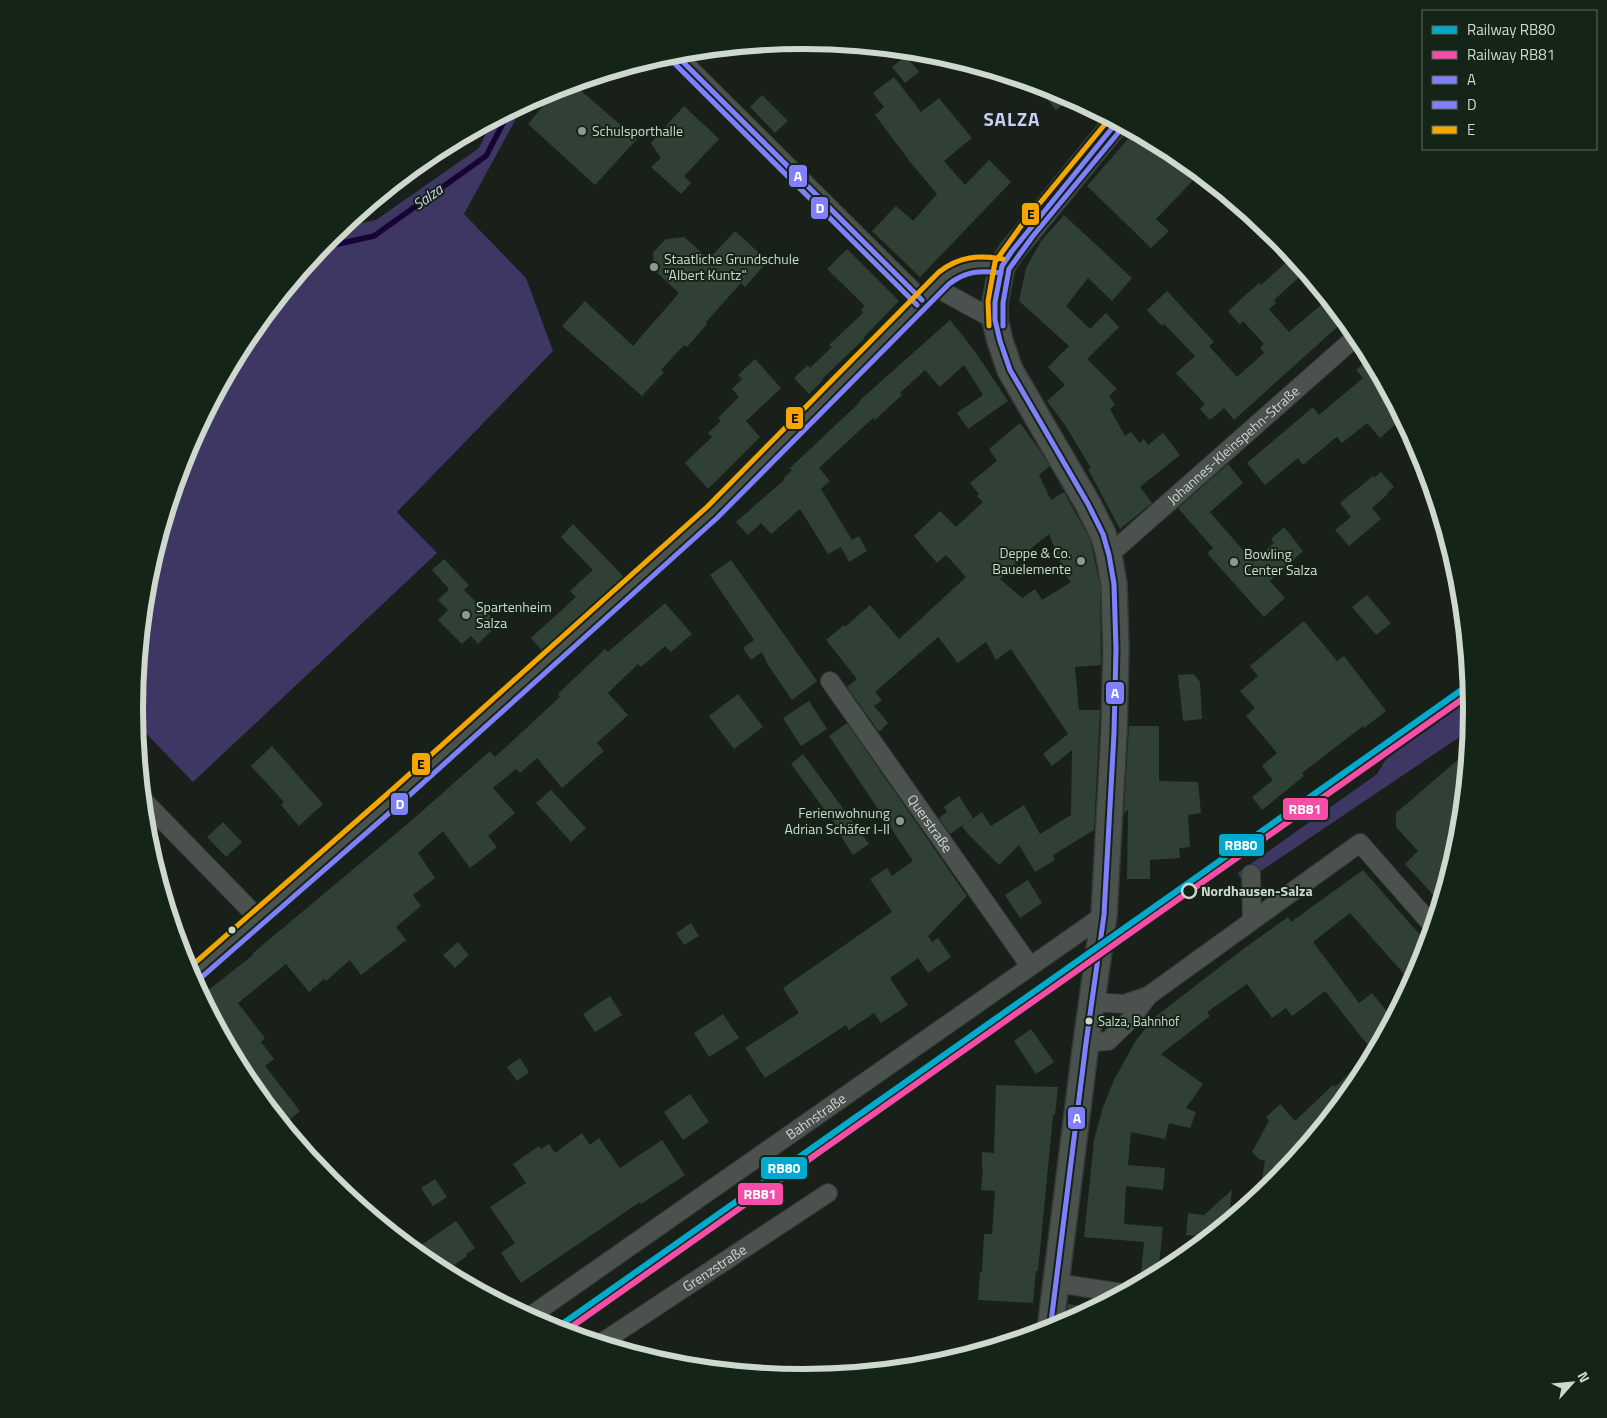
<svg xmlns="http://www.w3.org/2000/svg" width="1607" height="1418" font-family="'Titillium Web',sans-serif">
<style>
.green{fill:#3e3663}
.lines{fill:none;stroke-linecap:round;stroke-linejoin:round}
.stream{stroke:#150435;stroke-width:5.5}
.building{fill:#304035;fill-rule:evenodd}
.street-casing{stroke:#343a35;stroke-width:20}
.secondary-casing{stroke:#343a35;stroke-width:28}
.street{stroke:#4b514c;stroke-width:18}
.secondary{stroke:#4b514c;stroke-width:25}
.bus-1-casing{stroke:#142417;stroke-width:9}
.bus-2-casing{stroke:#142417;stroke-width:9}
.bus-3-casing{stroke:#142417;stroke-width:9}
.bus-1{stroke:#8080ff;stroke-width:5}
.bus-2{stroke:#8080ff;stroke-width:5}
.bus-3{stroke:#f7a600;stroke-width:5}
.rail-1-casing{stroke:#142417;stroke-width:10}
.rail-2-casing{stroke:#142417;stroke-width:10}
.rail-1{stroke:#00a9ce;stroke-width:6}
.rail-2{stroke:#f54da8;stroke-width:6}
.poi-dot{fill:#8e988f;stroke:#142417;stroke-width:2}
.stop-dot{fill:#142417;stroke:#ced8cf;stroke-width:2.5}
.bus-dot{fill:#ced8cf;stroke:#142417;stroke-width:2}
.labels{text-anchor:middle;stroke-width:4;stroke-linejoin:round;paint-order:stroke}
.bus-label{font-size:13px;fill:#ced8cf;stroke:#142417;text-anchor:start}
.poi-label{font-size:14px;fill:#ced8cf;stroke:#142417;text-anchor:start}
.street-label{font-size:14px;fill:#ced8cf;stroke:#142417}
.stop-label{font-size:14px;font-weight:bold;fill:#ced8cf;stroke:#142417;text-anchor:start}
.water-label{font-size:15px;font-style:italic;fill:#d3cef3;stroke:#142417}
.district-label{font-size:19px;font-weight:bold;letter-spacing:1px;fill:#d0cbf6;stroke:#142417}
.rim{fill:none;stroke:#ced8cf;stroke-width:6}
.line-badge{stroke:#142417;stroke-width:2}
.badge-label{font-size:14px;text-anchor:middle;font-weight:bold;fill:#fff}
.pale-badge-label{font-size:14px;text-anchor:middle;font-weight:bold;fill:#111}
</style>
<rect width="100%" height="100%" fill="#182019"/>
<!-- green -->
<g class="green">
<polygon points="524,104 464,214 526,278 553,351 397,512 437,553 193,782 136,723 135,709 147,578 186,453 247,337 331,236 340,228 376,220 479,148 492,121"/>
<polygon points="1471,699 1472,709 1470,730 1243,883 1238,873 1377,774 1386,759"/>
</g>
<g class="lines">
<!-- stream -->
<polyline class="stream" points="320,248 374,236 486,156 509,112"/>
</g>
<!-- building -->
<g class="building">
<polygon points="906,56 919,72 905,83 892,67"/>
<polygon points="894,77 921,112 939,98 972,138 944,161 965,185 989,160 1011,182 920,277 872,231 896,206 913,221 937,194 911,163 875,115 884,107 873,93"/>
<polygon points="572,83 637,139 595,185 528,124 558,88"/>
<polygon points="1055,90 1072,98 1056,110 1047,99"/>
<polygon points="762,95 788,121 775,133 750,107"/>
<polygon points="684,106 719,139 684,176 691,183 681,194 651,167 661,158 651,143"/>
<polygon points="1135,131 1175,153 1200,173 1156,219 1169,231 1151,248 1087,186"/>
<polygon points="1064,215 1132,278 1112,301 1088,278 1066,306 1090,329 1106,313 1119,327 1087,359 1117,389 1109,396 1115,405 1110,409 1125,436 1131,432 1140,443 1144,439 1148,445 1163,433 1180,455 1140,487 1152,503 1120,529 1088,469 1091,468 1065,425 1047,401 1065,385 1048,367 1069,346 1019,301 1026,268 1041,241"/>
<polygon points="735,231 768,261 745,287 741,283 706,322 707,324 687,347 684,345 661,370 664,372 642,396 562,326 585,301 633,346 679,293 654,270 653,252 666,239 684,237 709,259"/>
<polygon points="847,249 899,301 864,337 865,338 822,379 823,380 809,394 794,378 808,365 810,368 832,347 829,345 863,313 861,310 865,306 827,269"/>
<polygon points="1293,256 1306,271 1274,300 1276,303 1269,309 1289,332 1328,299 1345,320 1234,420 1224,408 1210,420 1200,409 1205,404 1176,373 1195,356 1164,324 1162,326 1147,310 1167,291 1214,342 1209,346 1237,377 1264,353 1260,348 1264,344 1243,321 1240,325 1228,311 1259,283 1261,285"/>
<polygon points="950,320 974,350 1008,401 968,429 957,413 983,395 964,365 940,387 925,370 900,393 902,395 875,420 873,418 819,468 830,481 821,489 852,540 859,536 867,551 849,562 841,547 828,554 800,509 771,534 761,523 748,535 736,522 784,480 783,479 792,470 790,468 860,402 859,401"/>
<polygon points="1370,357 1403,418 1380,438 1367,423 1342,443 1337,437 1334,439 1303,465 1298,458 1265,485 1247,463 1313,407 1319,415 1363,378 1356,370"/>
<polygon points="755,359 781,388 746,421 760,437 708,489 685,463 712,437 708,433 721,421 718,418 739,397 732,389 742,379 738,375"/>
<path d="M1020,423L1039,449L1050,466L1039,475L1051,500L1064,492L1090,539L1100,585L1101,665L1075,667L1079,710H1100L1094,830L1053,855L1055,860L1035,872L1019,845L999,865L968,834L962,826L982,812L991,826L1024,805L1040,834L1071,815L1072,750L1052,766L1043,754L1068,734L1011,649L996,660L986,642L958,663L938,637L875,692L882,700L874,706L888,723L879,732L847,687L857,679L826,640L844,625L845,627L870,605L899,639L966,577L946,555L937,563L914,536L940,511L956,527L983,502L977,496L979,494L970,483L997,461L989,449ZM1049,534L1066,576L1071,582L1042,600L1035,589L1022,598L1000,579L1028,551Z"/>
<polygon points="1228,464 1243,483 1210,512 1253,562 1274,543 1271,539 1284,527 1303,551 1270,581 1285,598 1264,617 1207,553 1213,548 1178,508"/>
<polygon points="1381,472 1394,487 1387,493 1388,494 1372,508 1381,519 1349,546 1335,530 1351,517 1340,503 1373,476 1374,478"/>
<polygon points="573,524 624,577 542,651 531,638 576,597 570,591 593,570 561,537"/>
<polygon points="444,559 469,585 464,590 498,624 478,644 471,636 462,644 438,620 448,610 438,600 449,589 432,570"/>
<polygon points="731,560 817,681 792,700 768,665 762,652 751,660 743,648 754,640 710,575"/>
<polygon points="1367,595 1391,623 1376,635 1352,607"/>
<polygon points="665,603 692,634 671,652 665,646 641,667 638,664 608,693 628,715 597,743 604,751 562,788 537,758 520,773 516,769 493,788 515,813 488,836 497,847 470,868 443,831 418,853 435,878 413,895 421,906 396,927 406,940 361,975 350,960 326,981 324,979 309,992 286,964 238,1003 265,1038 261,1042 274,1059 265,1066 300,1111 284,1124 237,1062 236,1061 243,1056 218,1027 202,995 253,955 252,954 411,821 490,751 495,757 560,697 558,694 605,649 608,652"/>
<polygon points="1304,621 1337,661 1344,656 1386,711 1364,728 1363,726 1302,773 1304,776 1262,810 1252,797 1273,780 1262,766 1277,753 1246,716 1255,708 1240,691 1258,676 1250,666"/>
<polygon points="1194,674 1200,682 1202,719 1183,721 1178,675"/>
<polygon points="738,694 763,727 734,749 709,716"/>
<polygon points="809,701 827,729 801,746 783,718"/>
<polygon points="847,723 967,896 928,936 932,942 938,938 951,957 928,973 918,958 890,978 908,1005 881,1023 874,1013 849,1030 846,1025 765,1078 745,1048 799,1013 783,988 892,912 870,879 887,868 892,876 913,861 829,736"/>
<polygon points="1129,726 1159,726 1159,781 1198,782 1201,813 1188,815 1190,847 1179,848 1180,858 1150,860 1150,879 1127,879 1128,810 1124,813"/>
<polygon points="272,746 323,804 299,826 281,805 284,802 251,766"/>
<polygon points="1468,751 1460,840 1445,889 1435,897 1405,864 1418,851 1396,827 1396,813"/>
<polygon points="803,754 869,844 853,855 839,833 841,832 791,764"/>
<polygon points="551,790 586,828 571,842 536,803"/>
<polygon points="959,796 973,818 950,834 939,818 947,812 944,807"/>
<polygon points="223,822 242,842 226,857 207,837"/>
<polygon points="1363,870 1428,944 1421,965 1412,983 1350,913 1313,942 1359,1003 1372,993 1393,1019 1374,1053 1325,991 1292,1016 1286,1008 1272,1018 1247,984 1207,1012 1210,1016 1161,1054 1203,1084 1186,1108 1196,1112 1190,1128 1169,1123 1165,1139 1131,1132 1128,1165 1165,1168 1163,1190 1126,1186 1124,1224 1163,1227 1158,1274 1140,1284 1144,1242 1084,1237 1094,1140 1103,1107 1114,1080 1136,1040 1156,1016 1246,947 1288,917 1291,922"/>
<polygon points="1028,880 1042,903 1020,918 1005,895"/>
<polygon points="691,923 699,936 684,945 676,933"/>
<polygon points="458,942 469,955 455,968 443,955"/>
<polygon points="610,996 622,1015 595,1032 583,1014"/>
<polygon points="723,1014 739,1038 709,1057 694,1033"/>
<polygon points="1031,1029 1054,1062 1036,1074 1014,1041"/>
<polygon points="1367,1056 1371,1060 1360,1081 1298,1156 1293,1150 1262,1179 1265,1161 1259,1159 1252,1152 1269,1121 1266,1117 1280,1104 1295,1121 1333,1085 1335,1087"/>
<polygon points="520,1058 529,1072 517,1081 507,1067"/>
<polygon points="996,1085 1058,1087 1055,1115 1053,1115 1038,1271 1036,1271 1033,1303 978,1300 980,1272 982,1272 984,1234 992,1234 995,1191 981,1190 983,1168 982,1168 982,1152 994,1153"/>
<polygon points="690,1094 709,1122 683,1140 664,1112"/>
<polygon points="582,1133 590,1145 599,1138 620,1168 662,1140 685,1175 641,1204 640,1202 521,1283 501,1253 515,1243 490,1207 526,1183 513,1164 539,1146 541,1149 549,1144 555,1153"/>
<polygon points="435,1179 447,1197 433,1206 421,1188"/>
<polygon points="1232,1190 1228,1222 1209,1237 1186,1235 1188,1213 1204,1215"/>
<polygon points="456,1221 475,1248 466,1254 467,1256 444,1272 433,1266 420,1246"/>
<polygon points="1068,1304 1095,1308 1065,1324"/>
</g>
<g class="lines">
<!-- street casing -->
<g class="street-casing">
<g id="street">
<polyline points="674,53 922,300"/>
<polyline points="935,287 995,320"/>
<path id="s1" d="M1109,555L1358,335"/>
<path id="s2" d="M830,681L1030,966"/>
<polyline points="144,801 258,918"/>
<polyline points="1251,874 1252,920"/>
<path d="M191,976L398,795L712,512L944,278C964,261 978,262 1002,266"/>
<polyline points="1092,1002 1124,1004 1148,996"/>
<polyline points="1086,1043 1108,1041 1132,1018 1148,996 1360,843 1433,926"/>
<polyline points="1056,1283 1122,1293"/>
<path id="s3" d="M529,1317L1104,915"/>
<path id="s4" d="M601,1343L828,1193"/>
</g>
</g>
<!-- secondary casing -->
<g class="secondary-casing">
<polyline id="secondary" points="1050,1330 1086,1043 1104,915 1114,733 1116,649 1114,584 1109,555 1103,534 1088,504 1010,370 1000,341 995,320 995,302 1002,266 1012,251 1117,122"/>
</g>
<!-- street -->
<use href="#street" class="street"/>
<!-- secondary -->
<use href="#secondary" class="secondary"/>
<!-- bus-1 casing -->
<g class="bus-1-casing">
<g id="bus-1">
<polyline points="674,53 922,300"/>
<polyline points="1050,1330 1086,1043 1104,915 1114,733 1116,649 1114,584 1109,555 1103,534 1088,504 1010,370 1000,341 995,320 995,302 1002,266 1012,251 1117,122"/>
</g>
</g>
<!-- bus-2 casing -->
<g class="bus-2-casing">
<g id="bus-2">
<polyline points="669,58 917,305"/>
<polyline points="1003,326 1003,303 1009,269 1033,236 1123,127"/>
<path d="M196,982L403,801L717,518L949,284C966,271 980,270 1001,273"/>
</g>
</g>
<!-- bus-3 casing -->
<g class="bus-3-casing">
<g id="bus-3">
<polyline points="989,326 988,301 995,262 1021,226 1110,118"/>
<path d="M188,969L393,789L707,507L939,272C960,256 978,255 1003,259"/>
</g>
</g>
<!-- bus-1 -->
<use href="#bus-1" class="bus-1"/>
<!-- bus-2 -->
<use href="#bus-2" class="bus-2"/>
<!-- bus-3 -->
<use href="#bus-3" class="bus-3"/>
<!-- rail-1 casing -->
<g class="rail-1-casing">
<path id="rail-1" d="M555,1329C861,1115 1165,899 1470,684"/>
</g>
<!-- rail-2 casing -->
<g class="rail-2-casing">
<path id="rail-2" d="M564,1332C867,1120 1168,905 1471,693"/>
</g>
<!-- rail-1 -->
<use href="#rail-1" class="rail-1"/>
<!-- rail-2 -->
<use href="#rail-2" class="rail-2"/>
</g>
<!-- markers -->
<g class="poi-dot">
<circle cx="582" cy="131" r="5"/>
<circle cx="654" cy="267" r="5"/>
<circle cx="1081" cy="561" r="5"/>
<circle cx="1234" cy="562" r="5"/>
<circle cx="466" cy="615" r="5"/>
<circle cx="900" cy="821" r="5"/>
</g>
<circle class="stop-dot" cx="1189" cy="891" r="7"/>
<g class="bus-dot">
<circle cx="232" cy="930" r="4.5"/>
<circle cx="1089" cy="1021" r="4.5"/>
</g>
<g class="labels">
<!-- bus labels -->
<g class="bus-label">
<text x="1098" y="1026">Salza, Bahnhof</text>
</g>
<!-- poi labels -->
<g class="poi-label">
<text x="592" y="136">Schulsporthalle</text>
<text x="664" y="264">Staatliche Grundschule<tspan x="664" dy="16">"Albert Kuntz"</tspan></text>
<text x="1071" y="558" text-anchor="end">Deppe &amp; Co.<tspan x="1071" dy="16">Bauelemente</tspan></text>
<text x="1244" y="559">Bowling<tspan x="1244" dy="16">Center Salza</tspan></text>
<text x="476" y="612">Spartenheim<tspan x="476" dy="16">Salza</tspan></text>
<text x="890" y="818" text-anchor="end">Ferienwohnung<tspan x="890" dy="16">Adrian Schäfer I-II</tspan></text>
</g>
<!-- street labels -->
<g class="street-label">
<text dy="5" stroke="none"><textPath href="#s1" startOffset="166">Johannes-Kleinspehn-Straße</textPath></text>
<text dy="5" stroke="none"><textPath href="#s2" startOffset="174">Querstraße</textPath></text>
<text dy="5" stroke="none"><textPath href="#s3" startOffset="350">Bahnstraße</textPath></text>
<text dy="5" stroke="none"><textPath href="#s4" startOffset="136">Grenzstraße</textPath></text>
</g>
<!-- stop labels -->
<g class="stop-label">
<text x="1201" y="896">Nordhausen-Salza</text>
</g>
<!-- water labels -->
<g class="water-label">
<text transform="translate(428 197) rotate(-35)" y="5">Salza</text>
</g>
<!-- district labels -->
<g class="district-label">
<text x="1012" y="126">SALZA</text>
</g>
</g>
<!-- crop -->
<path d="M0 0H1607V1418H0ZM143 709a660 660 0 1 1 1320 0a660 660 0 1 1-1320 0Z" fill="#142417" fill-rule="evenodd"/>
<path class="rim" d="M143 709a660 660 0 1 1 1320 0a660 660 0 1 1-1320 0Z"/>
<g class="line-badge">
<rect x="788" y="164" width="20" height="24" rx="5" fill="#8080ff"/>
<rect x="810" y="196" width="19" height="24" rx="5" fill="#8080ff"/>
<rect x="1021" y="202" width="19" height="24" rx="5" fill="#f7a600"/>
<rect x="785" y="406" width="19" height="24" rx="5" fill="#f7a600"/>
<rect x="1105" y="681" width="20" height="24" rx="5" fill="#8080ff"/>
<rect x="411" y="752" width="20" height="24" rx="5" fill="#f7a600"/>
<rect x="390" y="792" width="19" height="24" rx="5" fill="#8080ff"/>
<rect x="1282" y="797" width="47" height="24" rx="5" fill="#f54da8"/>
<rect x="1218" y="833" width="47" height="24" rx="5" fill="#00a9ce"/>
<rect x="1067" y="1106" width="19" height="24" rx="5" fill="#8080ff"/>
<rect x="760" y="1156" width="48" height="24" rx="5" fill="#00a9ce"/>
<rect x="737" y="1182" width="47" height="24" rx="5" fill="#f54da8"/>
</g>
<g class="badge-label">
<text x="798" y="181">A</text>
<text x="820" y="213">D</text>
<text x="1115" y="698">A</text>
<text x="400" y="809">D</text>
<text x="1305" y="814">RB81</text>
<text x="1241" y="850">RB80</text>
<text x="1077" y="1123">A</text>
<text x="784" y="1173">RB80</text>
<text x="760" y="1199">RB81</text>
</g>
<g class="pale-badge-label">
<text x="1031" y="219">E</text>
<text x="795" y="423">E</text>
<text x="421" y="769">E</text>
</g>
<!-- legend -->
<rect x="1422" y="10" width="175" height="140" fill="#142417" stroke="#5e6c61"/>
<rect x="1432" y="26" width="25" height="8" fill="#00a9ce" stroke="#5e6c61"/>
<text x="1467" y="35" font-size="15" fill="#ced8cf">Railway RB80</text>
<rect x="1432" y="51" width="25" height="8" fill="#f54da8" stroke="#5e6c61"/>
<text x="1467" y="60" font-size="15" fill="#ced8cf">Railway RB81</text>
<rect x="1432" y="76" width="25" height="8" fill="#8080ff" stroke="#5e6c61"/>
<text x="1467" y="85" font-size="15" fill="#ced8cf">A</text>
<rect x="1432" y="101" width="25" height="8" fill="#8080ff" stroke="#5e6c61"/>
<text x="1467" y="110" font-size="15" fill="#ced8cf">D</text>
<rect x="1432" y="126" width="25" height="8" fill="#f7a600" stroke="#5e6c61"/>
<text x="1467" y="135" font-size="15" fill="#ced8cf">E</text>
<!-- north arrow -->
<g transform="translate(1572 1383) rotate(63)" stroke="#142417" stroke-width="4" paint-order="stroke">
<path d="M0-4L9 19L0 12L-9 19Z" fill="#ced8cf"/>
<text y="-8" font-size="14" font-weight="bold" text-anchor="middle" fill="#ced8cf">N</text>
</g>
</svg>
